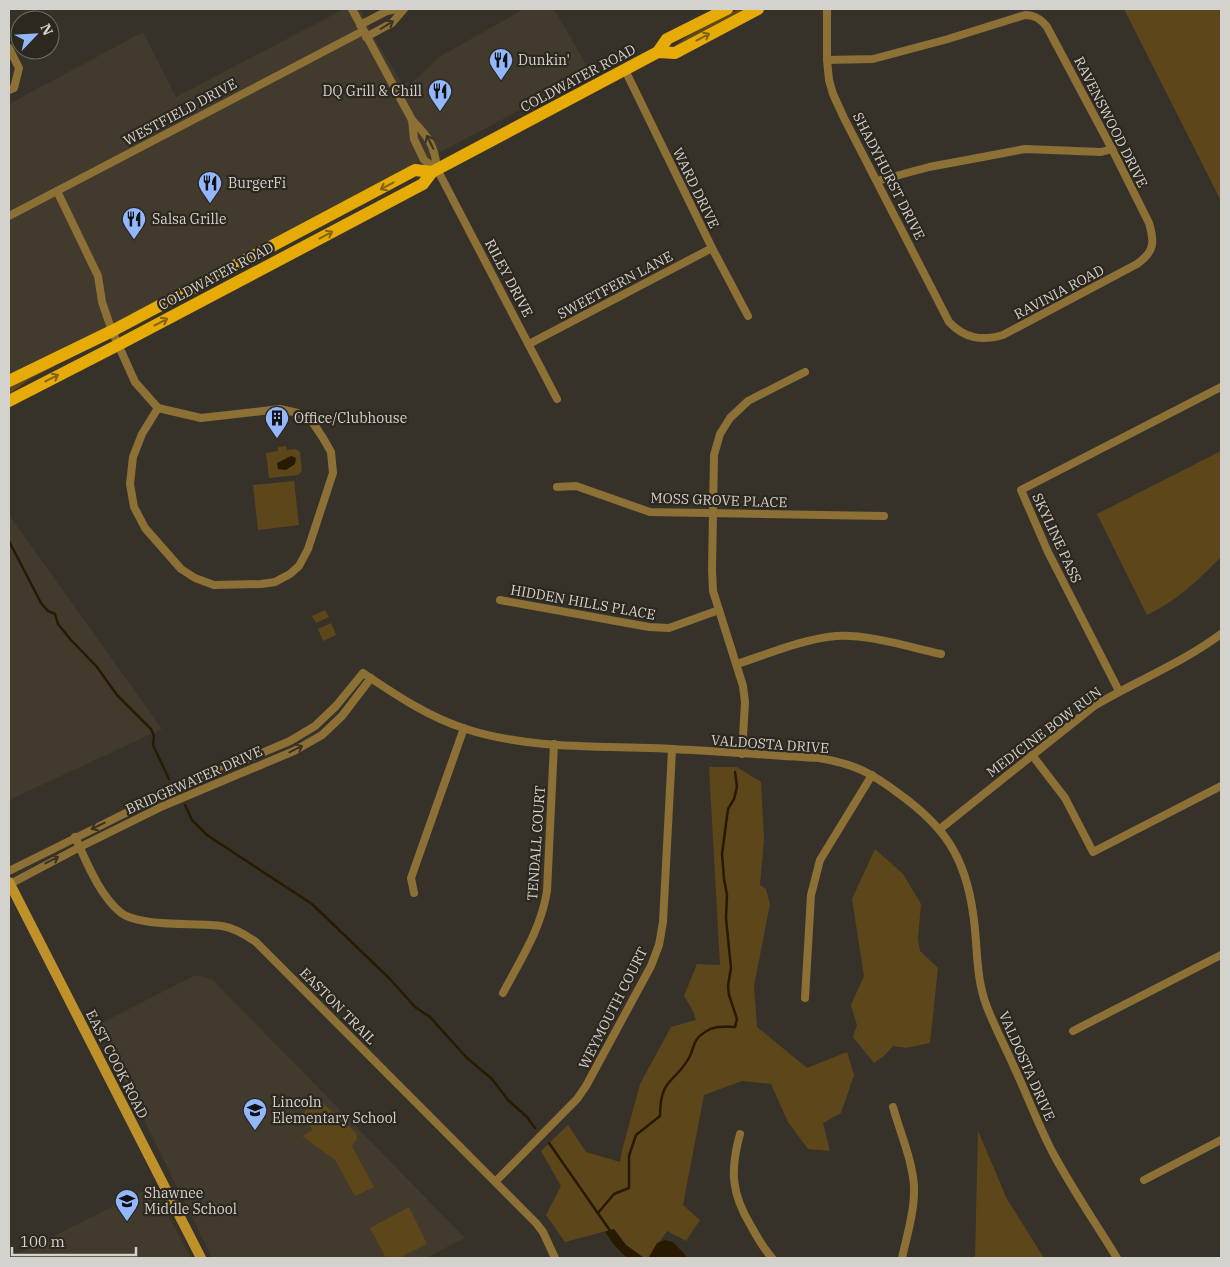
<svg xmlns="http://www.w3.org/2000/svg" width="1230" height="1267" font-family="'IBM Plex Serif',serif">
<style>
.built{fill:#413a2d}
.green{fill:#5d471a}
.water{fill:#281a00}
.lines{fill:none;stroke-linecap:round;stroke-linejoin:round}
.stream{stroke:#281a00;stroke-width:2.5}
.street{stroke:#8c7036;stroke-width:8}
.secondary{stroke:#bf912a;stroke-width:10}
.primary{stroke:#e6ab07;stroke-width:12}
.oneway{stroke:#3a3323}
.oneway2{stroke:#806315}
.labels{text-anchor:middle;stroke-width:4.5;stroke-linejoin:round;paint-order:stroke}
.poi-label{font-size:14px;fill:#d4d2cd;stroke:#2c2820;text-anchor:start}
.street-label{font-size:14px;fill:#d4d2cd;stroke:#2c2820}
</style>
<rect width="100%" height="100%" fill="#36322a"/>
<!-- built -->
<g class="built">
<polygon points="344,9 360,9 376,41 402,83 412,83 439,57 524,9 554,9 591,73 99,331 9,374 9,104 143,32 176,97"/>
<polygon points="9,515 162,729 9,800"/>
<polygon points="196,975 212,979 465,1238 426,1258 212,1258 97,1025"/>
<polygon points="153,1186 191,1258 10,1258"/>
</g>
<!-- green -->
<g class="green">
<polygon points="738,9 747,9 672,48 692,33"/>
<polygon points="1124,9 1221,9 1221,201"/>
<polygon points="55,365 55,366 30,379 9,394 9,388"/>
<polygon points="286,446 287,450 296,449 300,452 302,471 298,475 269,478 266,453 278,451 278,447"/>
<path d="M1221,451V557C1196,582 1179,599 1147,615L1097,514Z"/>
<polygon points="294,481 299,525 258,530 253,485"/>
<polygon points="325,610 329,617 316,623 312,616"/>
<polygon points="331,623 336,635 323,641 318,629"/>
<polygon points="709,767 737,767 761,782 764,840 760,885 766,889 770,904 754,986 757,1027 807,1068 847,1052 854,1075 841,1113 823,1123 830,1151 808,1149 788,1122 771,1084 742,1081 704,1095 683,1205 700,1220 686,1241 667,1231 649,1257 644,1258 626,1245 614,1229 565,1242 546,1215 561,1186 541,1151 568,1125 586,1152 620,1162 622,1151 640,1084 671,1027 696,1020 692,1009 684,996 697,964 720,965"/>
<polygon points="875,849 903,874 921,904 918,939 920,951 938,968 930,1043 906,1048 893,1046 885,1055 874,1063 853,1037 857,1025 851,1005 864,976 852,899"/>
<polygon points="317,1098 356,1133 357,1139 352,1146 374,1187 355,1196 335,1160 302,1136 313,1130 302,1115"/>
<polygon points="978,1131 1007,1199 1044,1258 975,1258"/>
<polygon points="409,1207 427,1244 399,1258 386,1258 370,1228"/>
</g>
<!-- water -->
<g class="water">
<polygon points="291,456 296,458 295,464 286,470 278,469 277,463"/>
<polygon points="614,1229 626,1245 644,1258 627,1258 614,1245 605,1232"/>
<polygon points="665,1240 673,1242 688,1258 647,1258 649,1257 657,1243"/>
</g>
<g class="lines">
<!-- stream -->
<g class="stream">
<polyline points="9,541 41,603 48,611 55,614 58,624 71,640 97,667 117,695 151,729 154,736 153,745 169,779"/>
<polyline points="185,805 192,820 207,835 312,904 389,978 415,1007 430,1017 466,1057 492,1079 508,1100 527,1117 535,1128"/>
<polyline points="549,1143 611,1232"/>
<path d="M598,1213L614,1194L629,1188V1156L636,1135L660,1116C660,1078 674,1084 689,1058C695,1047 692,1040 705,1032C715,1025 723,1027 735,1027L737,1019L729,995L728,986L731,968L726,918L727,895L724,879L722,854L728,809L734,799L737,787L735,772"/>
</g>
<!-- street -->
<g class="street">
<polyline points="352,9 412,120 414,139 424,160 437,169"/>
<polyline points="360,25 387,11 397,9"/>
<polyline points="366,37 392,23 404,9"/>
<polyline points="9,48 19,68 14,88 9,90"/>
<path d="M827,60L873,59L948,39L1025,15C1035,15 1041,19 1047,27L1112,149L1149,223C1155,243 1154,252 1137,264L1003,335C982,341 965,339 949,322L844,118L833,94L829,80L827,60V9"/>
<polyline points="625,70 712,248 748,316"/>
<path d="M412,120C428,136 435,146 437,169L557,399"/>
<polyline points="877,181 929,167 1025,149 1101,152 1112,149"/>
<polyline points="57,191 98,276 102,302 112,331 135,382 158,408 201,418 280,409 298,413 313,423 323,438 331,452 333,473 308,549 299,566 290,574 275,582 261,584 214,585 195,578 181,569 145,528 134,507 130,484 133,457 142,434 158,408"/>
<polyline points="9,216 363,31"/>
<polyline points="529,344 712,248"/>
<polyline points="557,487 576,486 650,512 884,516"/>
<polyline points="500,600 649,627 669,628 719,610"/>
<path d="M737,664C768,654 803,639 836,636C868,634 909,647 941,654"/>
<polyline points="1119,691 1048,552 1021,490 1221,387"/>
<polyline points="742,754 745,702 743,686 713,591 712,570 714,455 720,434 730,418 748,401 805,372"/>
<polyline points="1032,755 1065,798 1093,852 1221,786"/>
<path d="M940,829L1094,706C1136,681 1182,663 1221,634"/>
<path d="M75,837C87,863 99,894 120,912C139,928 197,922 222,926C235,928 246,935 256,942L536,1223L543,1232L555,1258"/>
<path d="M9,871L160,796L290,741L315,726L336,706L363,673C396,695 428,717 466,729C525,748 588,746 650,748C706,750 763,755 819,758C854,764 870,772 898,793C944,826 965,856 973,913C978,944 975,977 987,1007C995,1028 1006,1048 1015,1069C1028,1097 1039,1127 1054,1155C1073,1190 1096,1224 1117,1258"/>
<polyline points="10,884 80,847 163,806 294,751 322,735 342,716 371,678"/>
<polyline points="414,893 411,878 464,728"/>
<path d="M503,993C521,959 541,929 547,891L554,744"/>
<polyline points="805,998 811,895 820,860 872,775"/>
<polyline points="1073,1031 1221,955"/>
<path d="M893,1107C900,1132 912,1159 914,1186C915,1210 907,1235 902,1258"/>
<path d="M740,1134C730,1170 731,1193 751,1226C757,1237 763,1248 772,1258"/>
<polyline points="1144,1180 1221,1140"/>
<polyline points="496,1181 577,1099 586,1086 651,966 659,945 663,922 672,750"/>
</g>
<!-- secondary -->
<polyline class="secondary" points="9,882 201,1258"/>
<!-- primary -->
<g class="primary">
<polyline points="658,52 667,39 727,9"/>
<polyline points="9,381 112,331 415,170 432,172"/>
<polyline points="9,401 118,345 423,184 432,172 658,52 675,53 758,9"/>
</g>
</g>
<!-- one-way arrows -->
<defs><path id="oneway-shaft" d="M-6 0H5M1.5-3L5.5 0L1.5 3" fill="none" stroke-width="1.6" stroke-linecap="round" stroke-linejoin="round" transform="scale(1.25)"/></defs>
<g class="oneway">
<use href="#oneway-shaft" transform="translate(387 25) rotate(-32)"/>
<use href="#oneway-shaft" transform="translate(430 142) rotate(-117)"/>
<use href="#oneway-shaft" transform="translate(296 749) rotate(-27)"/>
<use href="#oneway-shaft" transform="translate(98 826) rotate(154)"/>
<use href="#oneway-shaft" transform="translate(52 860) rotate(-27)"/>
</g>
<g class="oneway2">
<use href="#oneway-shaft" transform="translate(703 37) rotate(-28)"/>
<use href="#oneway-shaft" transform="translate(387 186) rotate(152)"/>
<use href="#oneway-shaft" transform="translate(326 235) rotate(-28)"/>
<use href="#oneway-shaft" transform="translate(161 322) rotate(-28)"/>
<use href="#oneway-shaft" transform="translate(52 378) rotate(-27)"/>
</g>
<!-- icons -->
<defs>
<g id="restaurant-pin" transform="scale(1.25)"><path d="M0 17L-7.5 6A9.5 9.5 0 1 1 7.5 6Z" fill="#93b7fd" stroke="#2c2820"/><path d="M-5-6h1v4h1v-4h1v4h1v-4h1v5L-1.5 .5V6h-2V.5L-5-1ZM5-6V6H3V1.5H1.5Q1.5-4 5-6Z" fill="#111"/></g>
<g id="building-pin" transform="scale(1.25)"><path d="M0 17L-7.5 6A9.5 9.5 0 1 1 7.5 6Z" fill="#93b7fd" stroke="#2c2820"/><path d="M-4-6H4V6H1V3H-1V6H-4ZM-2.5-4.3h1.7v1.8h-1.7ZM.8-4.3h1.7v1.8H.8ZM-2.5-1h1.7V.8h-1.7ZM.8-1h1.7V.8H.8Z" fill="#111"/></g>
<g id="school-pin" transform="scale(1.25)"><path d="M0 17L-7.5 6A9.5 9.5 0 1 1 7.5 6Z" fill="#93b7fd" stroke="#2c2820"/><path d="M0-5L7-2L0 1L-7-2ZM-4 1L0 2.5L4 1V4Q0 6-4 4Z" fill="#111"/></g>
</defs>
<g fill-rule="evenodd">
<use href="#restaurant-pin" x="501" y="60"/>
<use href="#restaurant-pin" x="440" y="91"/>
<use href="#restaurant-pin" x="210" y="183"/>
<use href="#restaurant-pin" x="134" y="219"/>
<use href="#building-pin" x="277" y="418"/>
<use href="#school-pin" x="255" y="1110"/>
<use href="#school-pin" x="127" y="1201"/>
</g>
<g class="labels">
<!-- poi labels -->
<g class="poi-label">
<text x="518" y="65">Dunkin'</text>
<text x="422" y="96" text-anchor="end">DQ Grill &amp; Chill</text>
<text x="228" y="188">BurgerFi</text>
<text x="152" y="224">Salsa Grille</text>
<text x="294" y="423">Office/Clubhouse</text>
<text x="272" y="1107">Lincoln<tspan x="272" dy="16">Elementary School</tspan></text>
<text x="144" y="1198">Shawnee<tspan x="144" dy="16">Middle School</tspan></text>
</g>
<!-- street labels -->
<g class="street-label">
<text transform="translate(578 78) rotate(-28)" y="5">COLDWATER ROAD</text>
<text transform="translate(180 112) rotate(-28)" y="5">WESTFIELD DRIVE</text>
<text transform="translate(1111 122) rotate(63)" y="5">RAVENSWOOD DRIVE</text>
<text transform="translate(889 176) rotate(63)" y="5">SHADYHURST DRIVE</text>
<text transform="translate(696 188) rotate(64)" y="5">WARD DRIVE</text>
<text transform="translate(216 276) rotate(-28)" y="5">COLDWATER ROAD</text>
<text transform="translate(509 278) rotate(62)" y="5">RILEY DRIVE</text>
<text transform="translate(615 285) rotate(-28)" y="5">SWEETFERN LANE</text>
<text transform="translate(1059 292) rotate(-28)" y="5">RAVINIA ROAD</text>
<text transform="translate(719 500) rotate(2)" y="5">MOSS GROVE PLACE</text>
<text transform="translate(1057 538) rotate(65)" y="5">SKYLINE PASS</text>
<text transform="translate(583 602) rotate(10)" y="5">HIDDEN HILLS PLACE</text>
<text transform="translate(1044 732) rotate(-37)" y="5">MEDICINE BOW RUN</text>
<text transform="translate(770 744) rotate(4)" y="5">VALDOSTA DRIVE</text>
<text transform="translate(194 780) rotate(-24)" y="5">BRIDGEWATER DRIVE</text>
<text transform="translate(536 843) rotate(-86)" y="5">TENDALL COURT</text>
<text transform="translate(338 1006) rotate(45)" y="5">EASTON TRAIL</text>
<text transform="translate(613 1008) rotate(-63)" y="5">WEYMOUTH COURT</text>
<text transform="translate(117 1064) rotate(63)" y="5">EAST COOK ROAD</text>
<text transform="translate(1027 1066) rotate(66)" y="5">VALDOSTA DRIVE</text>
</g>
</g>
<!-- border -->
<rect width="1230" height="1267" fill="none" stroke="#d4d2cd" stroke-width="20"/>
<!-- north arrow -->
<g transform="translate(35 35) rotate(65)"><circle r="24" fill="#2c2820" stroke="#6f6c65"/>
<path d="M0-4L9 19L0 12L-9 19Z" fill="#93b7fd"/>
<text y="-8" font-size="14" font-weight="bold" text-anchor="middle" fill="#d4d2cd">N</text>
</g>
<!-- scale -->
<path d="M12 1247v8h124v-8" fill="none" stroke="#d4d2cd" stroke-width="2.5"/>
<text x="20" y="1247" font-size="15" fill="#d4d2cd" stroke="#2c2820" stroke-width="4" paint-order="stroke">100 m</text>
</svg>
